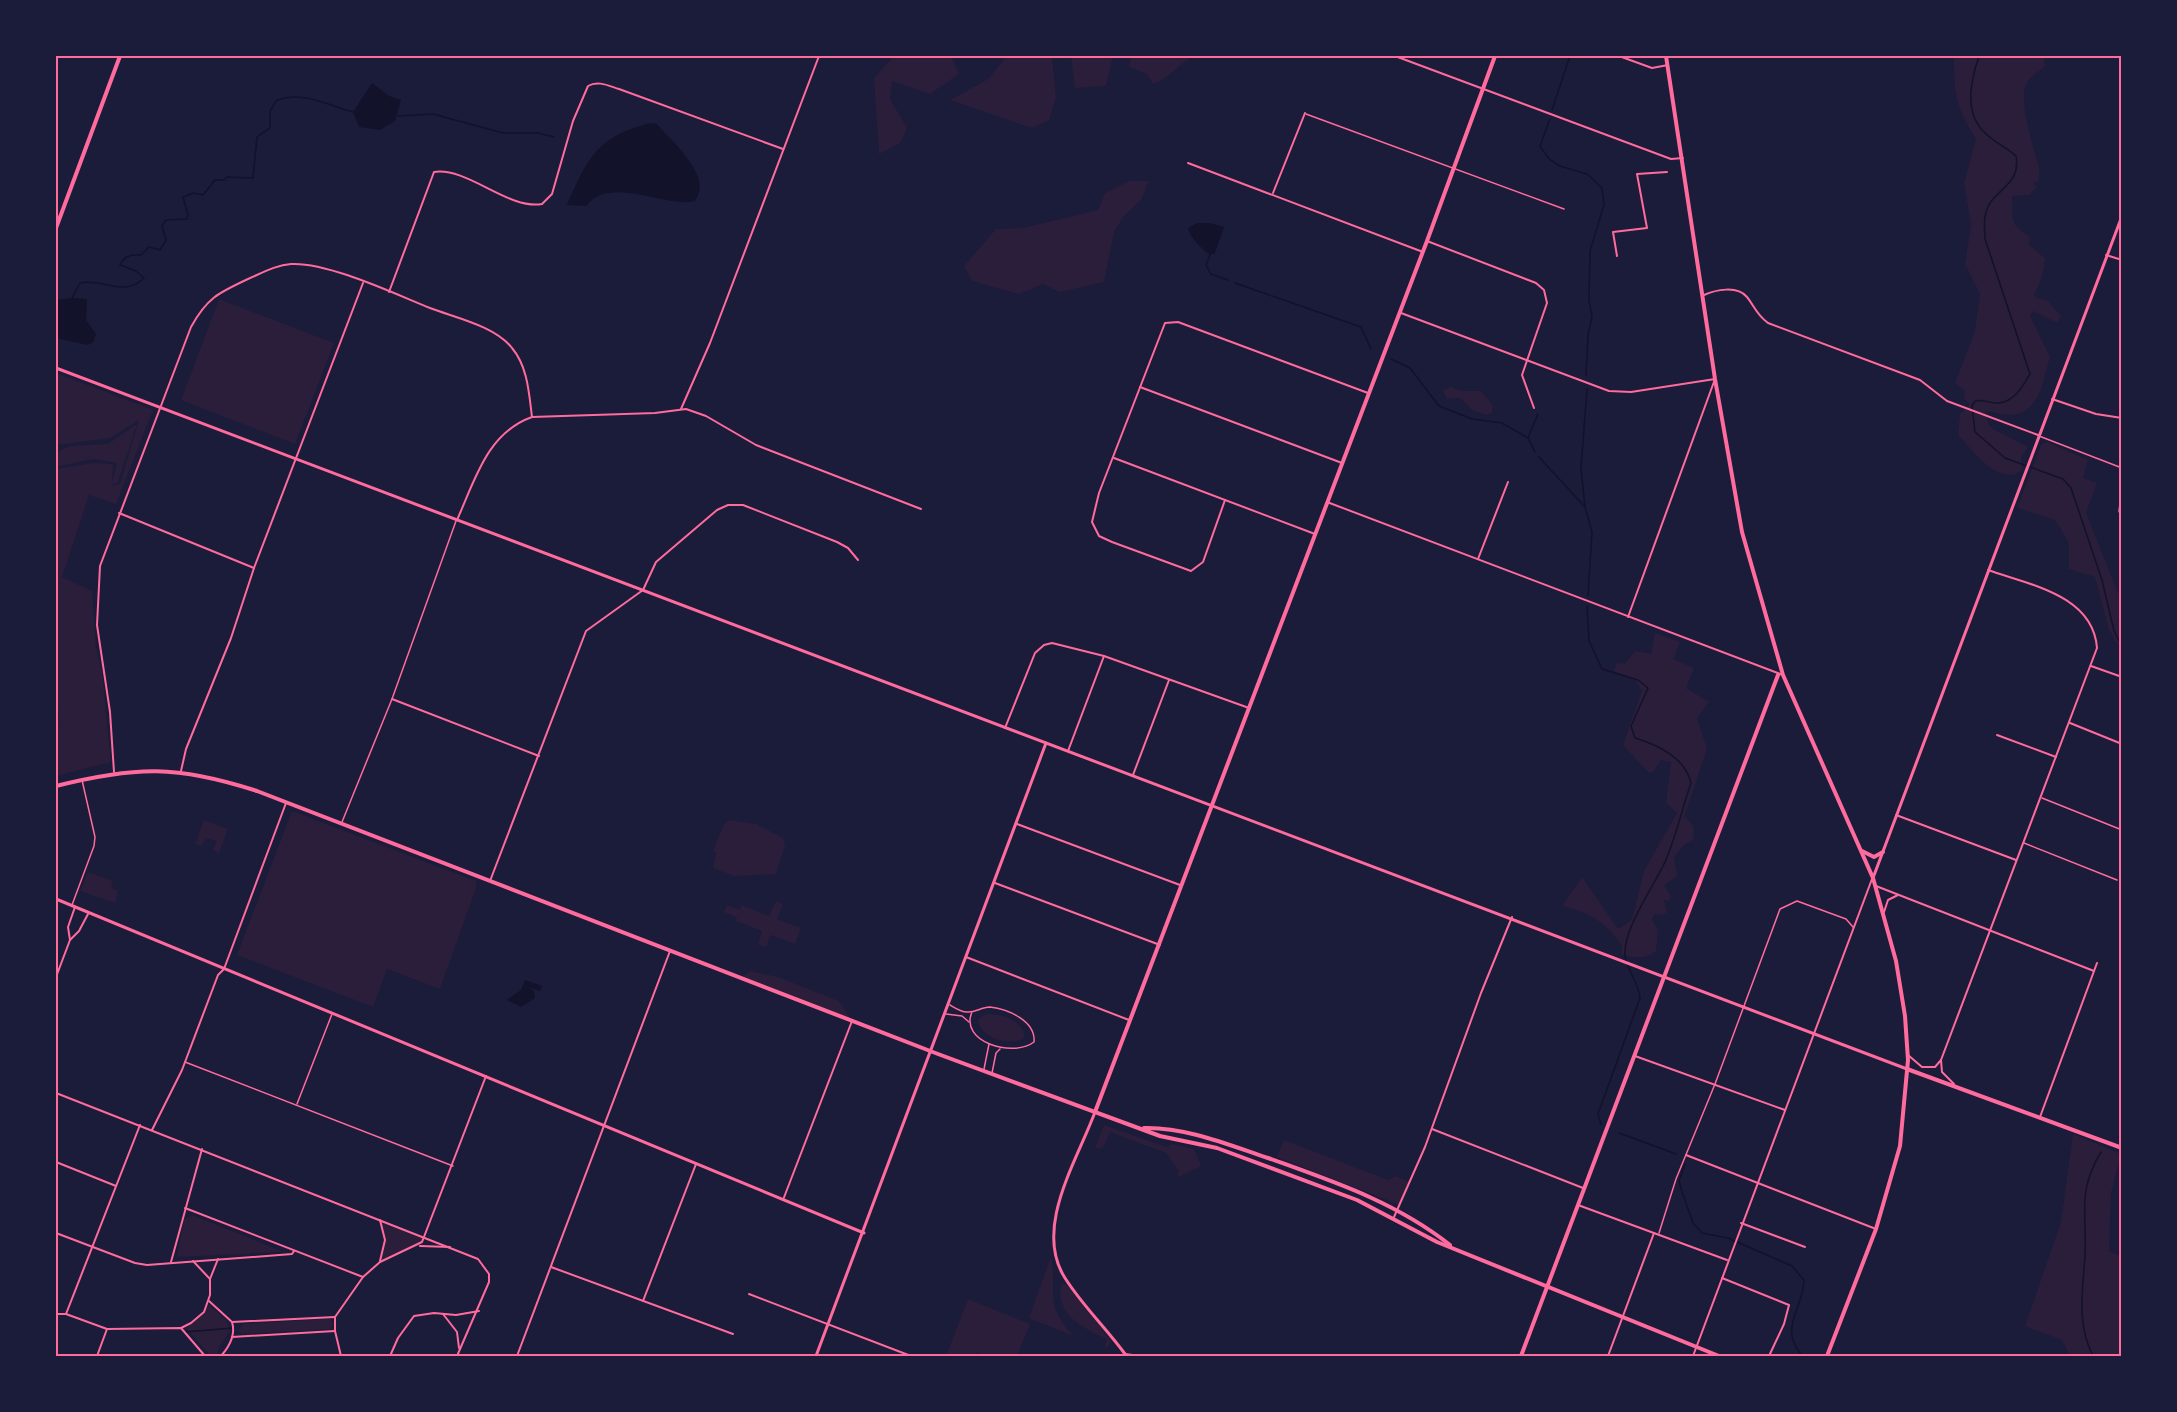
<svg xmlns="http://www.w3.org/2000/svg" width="2177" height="1412" font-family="Georgia,serif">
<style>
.green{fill:#2a1e3b}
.water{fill:#12122b}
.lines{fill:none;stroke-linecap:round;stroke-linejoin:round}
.stream{stroke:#12122b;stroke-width:1.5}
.service{stroke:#ff6b9d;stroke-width:1.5}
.minor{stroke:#ff6b9d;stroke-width:2}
.tertiary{stroke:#ff6b9d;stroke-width:3}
.secondary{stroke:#ff6b9d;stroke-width:4}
.neatline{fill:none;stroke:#ff6b9d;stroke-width:2}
</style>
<rect width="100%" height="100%" fill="#1b1b3a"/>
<!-- green -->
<g class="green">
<polygon points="894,56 951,56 959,74 930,94 892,81 890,99 907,128 900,143 879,154 874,78"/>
<polygon points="1007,56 1052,56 1056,98 1049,120 1032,128 950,100 988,79"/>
<polygon points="1071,56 1113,56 1106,86 1075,88"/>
<path d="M1131,56H1193C1178,65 1169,78 1153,84L1147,74L1129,67Z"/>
<path d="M1954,56H2044L2045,66C2040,71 2031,76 2027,82C2017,99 2034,149 2039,167C2040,171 2038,176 2039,181L2033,183L2037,187L2029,195L2012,196C2013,219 2008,223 2030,237L2029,245L2045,258L2042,277L2034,295L2039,299L2047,300L2061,316L2057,323L2033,311L2030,316L2050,357C2043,378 2041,414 2010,415C2002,415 1994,412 1986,411L1988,424L1993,429L2028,447L2021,457L2022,470L2014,475C1988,475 1975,452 1958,435L1960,414L1970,405L1964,398L1965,391L1955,383L1975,331L1980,294L1965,264L1971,225L1964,183L1976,139C1955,104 1954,96 1954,56Z"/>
<polygon points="1129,181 1149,181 1141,200 1124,216 1114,232 1104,282 1060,292 1043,284 1019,294 972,281 964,266 996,229 1023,228 1098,210 1105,193"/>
<polygon points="219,299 334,343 295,444 181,400"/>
<polygon points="59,374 153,410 116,504 89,495 62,577 92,591 96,647 102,673 111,762 56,776 56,728 58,727 59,712 56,708 56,469 92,463 113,464 112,483 117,463 93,459 56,467 56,452 71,446 108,444 137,424 118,482 111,486 120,484 139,420 110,438 56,445 56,377"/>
<polygon points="1451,387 1461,391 1481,391 1493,406 1492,412 1487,415 1474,411 1460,398 1447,399 1443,390"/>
<polygon points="2047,442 2088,460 2083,478 2097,483 2086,513 2118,593 2121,594 2121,649 2109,630 2095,577 2069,569 2069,543 2055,520 2017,508 2041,445"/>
<path d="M1655,633L1680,642L1673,659L1694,668L1686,688L1709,702L1697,718L1707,749L1684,817C1694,824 1695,828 1693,840L1683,846L1674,857L1677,876L1664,885L1671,896L1669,901L1664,900L1667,912L1663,915L1655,914L1652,919L1658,931L1656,951C1646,960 1633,958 1621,954L1622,946C1608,923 1588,912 1562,906L1582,877L1618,929L1632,920L1644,871L1677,813L1666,803L1671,762L1661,760L1654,771L1649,773L1623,745L1642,691L1636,681L1614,671L1617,663L1625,664L1635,651L1651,654Z"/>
<polygon points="292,811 476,881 476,888 440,989 387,969 373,1007 237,955"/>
<polygon points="204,820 228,829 219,853 213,850 217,841 206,838 201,846 195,844"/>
<polygon points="730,820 756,824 783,838 785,846 776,874 734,876 713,868 716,853 713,851 724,824"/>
<polygon points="88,872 113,881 111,888 118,891 115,903 80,891"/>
<polygon points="776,901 783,904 777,919 801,928 795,944 771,935 766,947 758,944 762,931 736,921 737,918 724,912 727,905 740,910 742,905 769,916"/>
<polygon points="750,971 778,977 839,1001 852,1021 741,978"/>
<path d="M987,1014C1003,1014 1019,1019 1025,1035L1023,1039C1008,1046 984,1038 978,1023L979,1018Z"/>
<polygon points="1104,1125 1166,1147 1172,1144 1194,1149 1201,1166 1179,1177 1177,1175 1179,1171 1166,1153 1110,1132 1102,1149 1095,1148"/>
<polygon points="2073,1134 2121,1154 2111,1193 2109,1251 2121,1256 2121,1356 2070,1356 2062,1340 2025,1326 2061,1222"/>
<polygon points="1284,1140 1388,1180 1396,1176 1410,1182 1400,1205 1277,1157"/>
<polygon points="192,1215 279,1250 281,1252 177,1257 184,1219"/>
<polygon points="380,1220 425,1237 418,1246 380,1262 385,1240"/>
<path d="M1051,1257C1058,1296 1043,1301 1073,1336L1029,1318Z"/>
<path d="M1062,1283L1067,1285L1111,1341L1108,1347L1105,1346L1107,1339C1086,1330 1052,1313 1062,1283Z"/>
<polygon points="968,1299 1030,1324 1017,1356 987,1356 976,1353 975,1356 946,1356"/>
<polygon points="209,1305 226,1320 230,1331 220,1345 216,1356 211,1356 187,1329"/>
<polygon points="329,1319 333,1322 331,1329 242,1334 238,1331 243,1324"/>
</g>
<!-- water -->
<g class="water">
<polygon points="372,83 389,96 401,100 395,121 380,130 359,127 353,112"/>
<path d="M650,123L657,124C671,141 714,176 695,201C668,209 610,174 586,206L567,205C588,157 597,137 650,123Z"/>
<path d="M1197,223H1210L1224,227L1215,253L1210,255C1201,248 1191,239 1188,228Z"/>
<polygon points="72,298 87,299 86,320 96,334 93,342 88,345 56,338 56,300"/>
<polygon points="525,980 542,986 540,991 529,987 534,991 535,998 521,1007 507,1000 521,990"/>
</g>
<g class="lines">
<!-- stream -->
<g class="stream">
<path d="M1979,56C1971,80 1963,112 1985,133C1994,142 2006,147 2016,156C2020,178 2007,184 1993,199C1983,210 1984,225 1985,239L2030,374C2023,386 2015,401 1999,403C1991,404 1984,399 1975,401L1972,406L1975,432L2005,458L2063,479L2071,488L2102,580L2114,631L2122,647"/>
<polyline points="1552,110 1570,56"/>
<polyline points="398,116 433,114 503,133 538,133 554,137"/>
<polyline points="1550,119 1540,146 1549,159 1560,166 1587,174 1602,188 1604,205 1590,251 1589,300 1592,317 1588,335 1586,375"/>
<polyline points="1210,255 1206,265 1211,274 1228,280"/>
<polyline points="1235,283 1361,327 1371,349"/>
<path d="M72,298L80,283C103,278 124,298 144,278L136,271L120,265C124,256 132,254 141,255L149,247L160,250L166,240L162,226L166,220L187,219L188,215L183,197L194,193L203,195L215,180H224L227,177L253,178L257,137L270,128V111L277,100C304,91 327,105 353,112"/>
<polyline points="1391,359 1410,368 1439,406 1472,419 1502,423 1528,438"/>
<polyline points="1587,389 1581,468 1585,507 1592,532 1588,596"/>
<polyline points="1535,452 1528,438 1538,414"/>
<polyline points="1538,456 1585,507"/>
<path d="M1587,606L1589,641L1602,669L1638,680L1648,688L1631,726L1635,738C1658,745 1685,757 1691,783C1682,809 1676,837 1665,862C1654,886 1623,929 1625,955C1626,970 1639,982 1640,998L1598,1114L1601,1124"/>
<polyline points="1619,1133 1676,1154"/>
<polyline points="2119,1137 2122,1134"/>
<path d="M1685,1164L1679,1181L1682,1192L1693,1223L1702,1233L1728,1238L1792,1266L1804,1280C1803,1311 1778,1326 1802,1356"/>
<polyline points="184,1332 233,1328"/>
<path d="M2093,1356C2076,1323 2083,1291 2085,1255C2087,1212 2077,1192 2101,1152"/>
</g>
<!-- service -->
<g class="service">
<polyline points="1306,114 1564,209"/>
<polyline points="2039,436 2122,468"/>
<polyline points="2122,489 2119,511 2122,519"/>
<polyline points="2042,798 2122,830"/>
<polyline points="342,822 392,699 456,521"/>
<polyline points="2024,843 2117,880"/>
<polyline points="72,905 94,846 95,837 82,780"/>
<path d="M950,1005C955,1008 961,1012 967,1012C975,1013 981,1007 990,1007C1008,1009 1036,1021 1034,1042C1013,1058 959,1042 972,1012"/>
<polyline points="946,1014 962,1016 969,1022"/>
<polyline points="185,1062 453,1166"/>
<polyline points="984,1069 989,1044"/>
<polyline points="992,1073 996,1053 1000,1049"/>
<polyline points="297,1104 332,1014"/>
<polyline points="1659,1233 1676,1179 1715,1084 1780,909 1797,901 1846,919 1853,927"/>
</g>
<!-- minor -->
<g class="minor">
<polyline points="1395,56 1671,159 1683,158"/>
<polyline points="1619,56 1652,68 1668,65"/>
<polyline points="1188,163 1423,252"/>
<polyline points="1273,193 1305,113"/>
<polyline points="1427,241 1536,283 1544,290 1547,303 1522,375 1534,408"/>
<polyline points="2106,255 2122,260"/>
<polyline points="1617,256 1613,232 1647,228 1637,174 1667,172"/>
<path d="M389,292L434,172C468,167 508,210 542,204L552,194L573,121L588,86C598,80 609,86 619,89L783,149"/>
<path d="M1704,295C1715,290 1737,285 1747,297C1755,307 1756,314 1768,323L1920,380L1947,401L2038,435"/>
<polyline points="1401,313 1609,391 1631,392 1715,379 1628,617"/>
<polyline points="1140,387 1342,463"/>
<polyline points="2052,399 2096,414 2122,418"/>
<polyline points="681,409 710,343 819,56"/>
<polyline points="1114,458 1315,534"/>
<polyline points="1225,500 1203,562 1191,571 1112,542 1099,536 1092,522 1099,493 1165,323 1178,322 1368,393"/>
<polyline points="1327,502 1783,675"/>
<polyline points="119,513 254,568"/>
<path d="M457,520C475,480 487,433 532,417L655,413L686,409L706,416L756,445L921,509"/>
<polyline points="1478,559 1508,482"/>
<polyline points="2091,666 2122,677"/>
<polyline points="392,699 539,756"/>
<polyline points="2070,723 2122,744"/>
<polyline points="1005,728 1035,653 1044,645 1052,643 1104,656 1249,708"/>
<polyline points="1997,735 2056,757"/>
<polyline points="1068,751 1104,656"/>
<polyline points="181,771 186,749 231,638 254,568 363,283"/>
<path d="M114,772L110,712L97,625L100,566L191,327C207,298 218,293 248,279C262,273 276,265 291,264C328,262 395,294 430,308C456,318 495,326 512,348C528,367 529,394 532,417"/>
<polyline points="1133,775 1169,680"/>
<polyline points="1896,815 2016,860"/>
<polyline points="1017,824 1180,885"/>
<polyline points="490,881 586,631 643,590 656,562 717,510 728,505 743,505 837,542 848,548 858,560"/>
<polyline points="995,883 1160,945"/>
<polyline points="1876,886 2094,971"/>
<polyline points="1884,912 1888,900 1898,895"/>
<polyline points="70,940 68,927 75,907"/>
<polyline points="966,957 1129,1020"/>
<polyline points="56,977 70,940 79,931 88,914"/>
<polyline points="1908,1055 1922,1067 1935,1067 1941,1060 1942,1072 1954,1084"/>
<polyline points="1635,1056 1785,1110"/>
<path d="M1941,1060L2097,648C2093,595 2030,585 1988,570"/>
<polyline points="56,1093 478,1259 489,1274 489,1282 457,1356"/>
<polyline points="2040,1117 2097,963"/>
<polyline points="1432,1129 1583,1188"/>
<polyline points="152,1130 182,1070 218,975 224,969 286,803"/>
<polyline points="1686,1155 1876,1229"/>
<polyline points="56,1162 116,1186"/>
<polyline points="783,1200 852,1021"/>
<polyline points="1578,1205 1727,1260"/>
<polyline points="185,1208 363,1277"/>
<polyline points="1394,1217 1425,1147 1481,993 1512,917"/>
<polyline points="380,1220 385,1240 380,1261"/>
<polyline points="1741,1223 1805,1247"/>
<polyline points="56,1233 135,1263 147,1265 292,1254 294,1251"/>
<polyline points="420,1246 450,1247"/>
<polyline points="193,1261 210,1279"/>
<polyline points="171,1262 202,1149"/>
<polyline points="551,1267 733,1334"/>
<polyline points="1722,1278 1789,1305 1784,1324 1769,1356"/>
<polyline points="749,1294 911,1356"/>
<polyline points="209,1301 232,1322 335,1317"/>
<polyline points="643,1301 696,1164"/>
<polyline points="56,1314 66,1314 107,1329 181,1328 205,1356"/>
<polyline points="66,1314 140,1125"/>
<polyline points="443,1314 457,1332 459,1348"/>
<polyline points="181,1328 191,1323 204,1312 210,1295 210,1279 218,1259"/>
<polyline points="232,1337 335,1331"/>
<polyline points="97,1356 107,1329"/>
<path d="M221,1356C229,1347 236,1335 232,1322"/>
<polyline points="341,1356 335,1331 335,1317 363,1277 380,1262 422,1242 486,1076"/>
<polyline points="390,1356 398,1338 414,1316 434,1313 456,1315 479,1311"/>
<polyline points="517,1356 670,951"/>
<polyline points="1125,1356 1125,1354 1140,1356"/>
<polyline points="1342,1356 1353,1356"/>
<polyline points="1608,1356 1654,1233"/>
<polyline points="1693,1356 1872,879"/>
</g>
<!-- tertiary -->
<g class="tertiary">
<polyline points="56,368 1907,1069"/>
<polyline points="1873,878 2122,216"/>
<polyline points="56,899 864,1233"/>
<path d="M1095,1112C1077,1161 1033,1228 1065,1278C1082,1305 1106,1328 1125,1354"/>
<polyline points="816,1356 1046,743"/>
</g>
<!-- secondary -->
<g class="secondary">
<polyline points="1666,56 1715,379 1742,532 1783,675 1873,878 1896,961 1905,1016 1908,1060 1900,1146 1876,1229 1827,1356"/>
<polyline points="56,228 120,56"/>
<path d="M56,786C136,766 177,765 257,791L938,1054L1160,1136L1217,1148L1357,1200L1437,1242L1719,1356"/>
<polyline points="1862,851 1874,857 1883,852"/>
<polyline points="1907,1069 2122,1148"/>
<polyline points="1095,1112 1427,241 1495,56"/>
<path d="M1144,1128C1186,1127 1229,1145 1268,1158C1332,1181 1396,1202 1450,1245"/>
<polyline points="1521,1356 1778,675"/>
</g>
</g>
<!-- border -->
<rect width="2177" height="1412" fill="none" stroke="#1b1b3a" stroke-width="114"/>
<rect x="57" y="57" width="2063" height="1298" class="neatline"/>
</svg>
